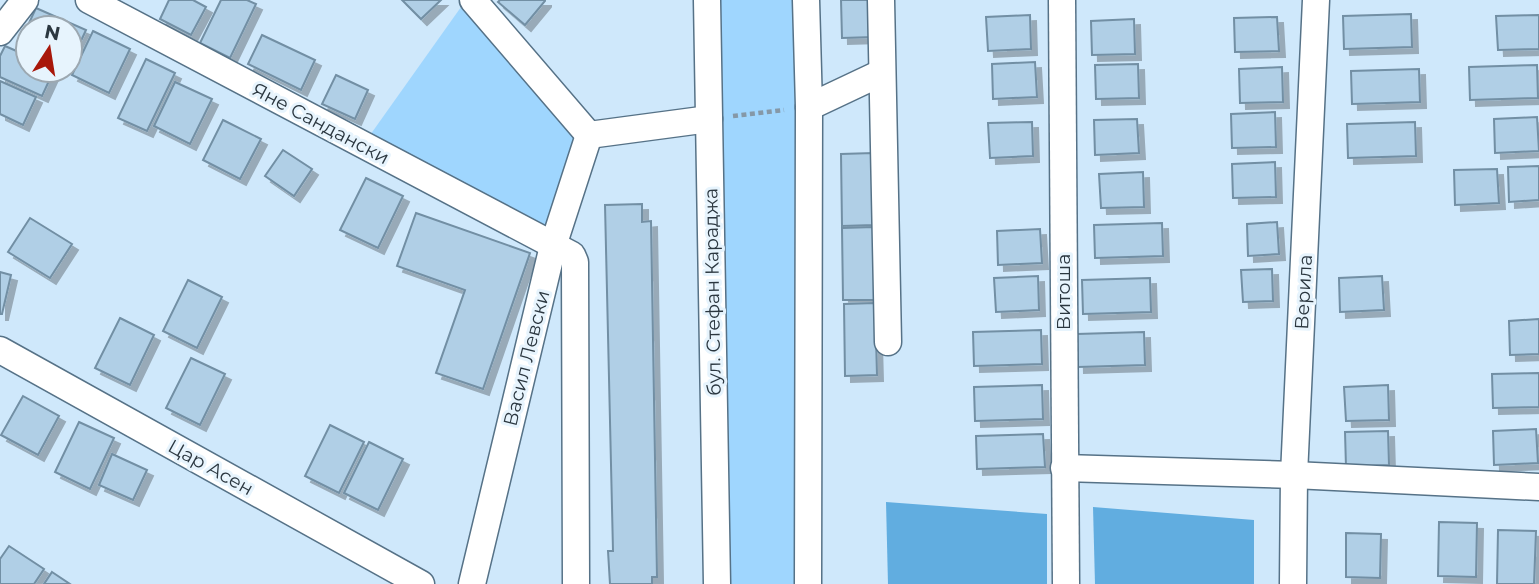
<svg xmlns="http://www.w3.org/2000/svg" width="1539" height="584" font-family="Montserrat,sans-serif">
<style>
.green{fill:#9fd6fe}
.forest{fill:#61ade0}
.building{fill:#b0cfe6;stroke:#728fa4;stroke-width:2;filter:url(#shadow)}
.lines{fill:none;stroke-linecap:round;stroke-linejoin:round}
.minor-casing{stroke:#567287;stroke-width:29}
.path{stroke:#8598a7;stroke-width:4.5;stroke-dasharray:5 3.5;stroke-linecap:butt}
.minor{stroke:#fff;stroke-width:26}
.labels{text-anchor:middle;stroke-width:6;stroke-linejoin:round;paint-order:stroke}
.street-label{font-size:19px;fill:#2b3740;stroke:#e7f4fd}
</style>
<defs>
<filter id="shadow"><feDropShadow dx="6" dy="6" stdDeviation="0" flood-color="#0004"/></filter>
</defs>
<rect width="100%" height="100%" fill="#cfe8fb"/>
<!-- green -->
<g class="green">
<polygon points="466,0 589,135 553,246 363,145"/>
<polygon points="707,0 806,0 808,584 717,584"/>
</g>
<!-- forest -->
<g class="forest">
<polygon points="886,502 1047,514 1047,584 888,584"/>
<polygon points="1093,507 1254,520 1254,584 1095,584"/>
</g>
<!-- building -->
<g class="building">
<polygon points="169,0 193,0 206,7 191,35 160,19"/>
<polygon points="221,0 247,0 256,4 230,58 200,43"/>
<polygon points="402,0 441,0 421,19"/>
<polygon points="500,0 545,0 545,1 525,25 498,2"/>
<polygon points="841,0 873,0 874,37 842,38"/>
<polygon points="36,8 86,30 73,58 70,57 70,28 28,28 28,38 23,36"/>
<polygon points="1411,14 1412,47 1344,49 1343,16"/>
<polygon points="1030,15 1031,49 988,51 986,17"/>
<polygon points="1539,15 1539,49 1498,50 1496,16"/>
<polygon points="1277,17 1279,51 1235,52 1234,18"/>
<polygon points="1134,19 1135,54 1092,55 1091,21"/>
<polygon points="93,31 130,49 109,93 72,75"/>
<polygon points="262,35 315,60 301,90 248,64"/>
<polygon points="5,46 28,56 28,70 54,70 42,96 0,77 0,56"/>
<polygon points="146,59 175,73 147,131 118,118"/>
<polygon points="1035,62 1037,97 993,99 992,64"/>
<polygon points="1138,64 1139,98 1096,99 1095,65"/>
<polygon points="1537,65 1538,98 1470,100 1469,67"/>
<polygon points="1282,67 1283,102 1240,103 1239,69"/>
<polygon points="1419,69 1420,102 1352,104 1351,71"/>
<polygon points="336,75 368,90 355,119 322,104"/>
<polygon points="0,81 36,97 23,125 0,114"/>
<polygon points="175,82 212,99 190,144 154,126"/>
<polygon points="1275,112 1276,147 1232,148 1231,114"/>
<polygon points="1537,117 1539,151 1495,153 1494,119"/>
<polygon points="1137,119 1139,153 1095,155 1094,120"/>
<polygon points="223,120 261,139 240,179 203,160"/>
<polygon points="1032,122 1033,156 990,158 988,123"/>
<polygon points="1415,122 1416,156 1348,158 1347,124"/>
<polygon points="283,150 312,169 294,196 265,176"/>
<polygon points="873,153 874,225 842,226 841,154"/>
<polygon points="1275,162 1276,197 1233,198 1232,164"/>
<polygon points="1539,166 1539,200 1509,202 1508,167"/>
<polygon points="1497,169 1499,203 1455,205 1454,170"/>
<polygon points="1143,172 1144,207 1101,208 1099,174"/>
<polygon points="366,178 403,196 378,248 340,230"/>
<polygon points="642,204 642,222 651,221 657,577 652,577 652,584 610,584 608,551 613,551 605,205"/>
<polygon points="416,213 530,253 483,389 436,373 465,290 397,266"/>
<polygon points="30,218 72,244 50,278 8,252"/>
<polygon points="1277,222 1279,254 1248,256 1247,224"/>
<polygon points="1162,223 1163,256 1095,258 1094,225"/>
<polygon points="874,227 875,300 843,300 842,228"/>
<polygon points="1040,229 1042,263 998,265 997,231"/>
<polygon points="1272,269 1273,301 1243,302 1241,270"/>
<polygon points="0,272 11,275 2,314 0,314"/>
<polygon points="1038,276 1039,310 996,312 994,278"/>
<polygon points="1382,276 1384,310 1340,312 1339,278"/>
<polygon points="1150,278 1151,312 1083,314 1082,280"/>
<polygon points="188,280 222,297 197,348 163,331"/>
<polygon points="875,303 877,375 845,376 844,304"/>
<polygon points="120,318 154,335 130,385 95,368"/>
<polygon points="1539,319 1539,354 1510,355 1509,321"/>
<polygon points="1041,330 1042,364 974,366 973,332"/>
<polygon points="1144,332 1145,365 1078,367 1077,334"/>
<polygon points="191,358 225,374 200,425 166,408"/>
<polygon points="1539,373 1539,407 1493,408 1492,374"/>
<polygon points="1042,385 1043,419 975,421 974,387"/>
<polygon points="1388,385 1389,420 1346,421 1344,387"/>
<polygon points="23,396 59,416 38,455 1,435"/>
<polygon points="79,422 114,438 90,489 55,472"/>
<polygon points="330,425 364,442 339,493 305,476"/>
<polygon points="1536,429 1538,463 1494,465 1493,431"/>
<polygon points="1388,431 1389,465 1346,467 1345,432"/>
<polygon points="1043,434 1045,467 977,469 976,436"/>
<polygon points="369,442 403,459 378,510 344,493"/>
<polygon points="112,454 147,470 133,500 99,485"/>
<polygon points="1439,522 1477,523 1476,577 1438,576"/>
<polygon points="1498,530 1536,531 1534,584 1497,584"/>
<polygon points="1346,533 1381,534 1380,578 1346,577"/>
<polygon points="9,546 44,569 34,584 0,584 0,559"/>
<polygon points="52,572 70,584 44,584"/>
</g>
<g class="lines">
<!-- minor casing -->
<g class="minor-casing">
<g id="minor">
<polyline points="89,0 572,255 575,262 576,584"/>
<polyline points="473,0 589,135 709,119"/>
<polyline points="707,0 717,584"/>
<polyline points="806,0 809,107 808,584"/>
<polyline points="881,0 888,342"/>
<polyline points="1062,0 1066,584"/>
<polyline points="0,32 25,0"/>
<polyline points="809,107 881,73"/>
<polyline points="0,350 421,584"/>
<polyline points="1064,468 1294,475 1539,487"/>
<polyline points="472,584 553,246 589,135"/>
<polyline points="1293,584 1294,475 1316,0"/>
</g>
</g>
<!-- path -->
<polyline class="path" points="733,116 784,110"/>
<!-- minor -->
<use href="#minor" class="minor"/>
</g>
<g class="labels">
<!-- street labels -->
<g class="street-label">
<text transform="translate(321 123) rotate(28)" y="7">Яне Сандански</text>
<text transform="translate(712 292) rotate(-91)" y="7">бул. Стефан Караджа</text>
<text transform="translate(1063 292) rotate(-90)" y="7">Витоша</text>
<text transform="translate(1303 292) rotate(-87)" y="7">Верила</text>
<text transform="translate(526 358) rotate(-76)" y="7">Васил Левски</text>
<text transform="translate(211 467) rotate(29)" y="7">Цар Асен</text>
</g>
</g>
<!-- north arrow -->
<g transform="translate(49 49) rotate(12)"><circle r="33" fill="#e7f4fd" stroke="#9ca8b1" stroke-width="2"/>
<path d="M0-5L12 26L0 18L-12 26Z" fill="#a8170a"/>
<text y="-10" font-size="19" font-weight="bold" text-anchor="middle" fill="#2b3740">N</text>
</g>
</svg>
